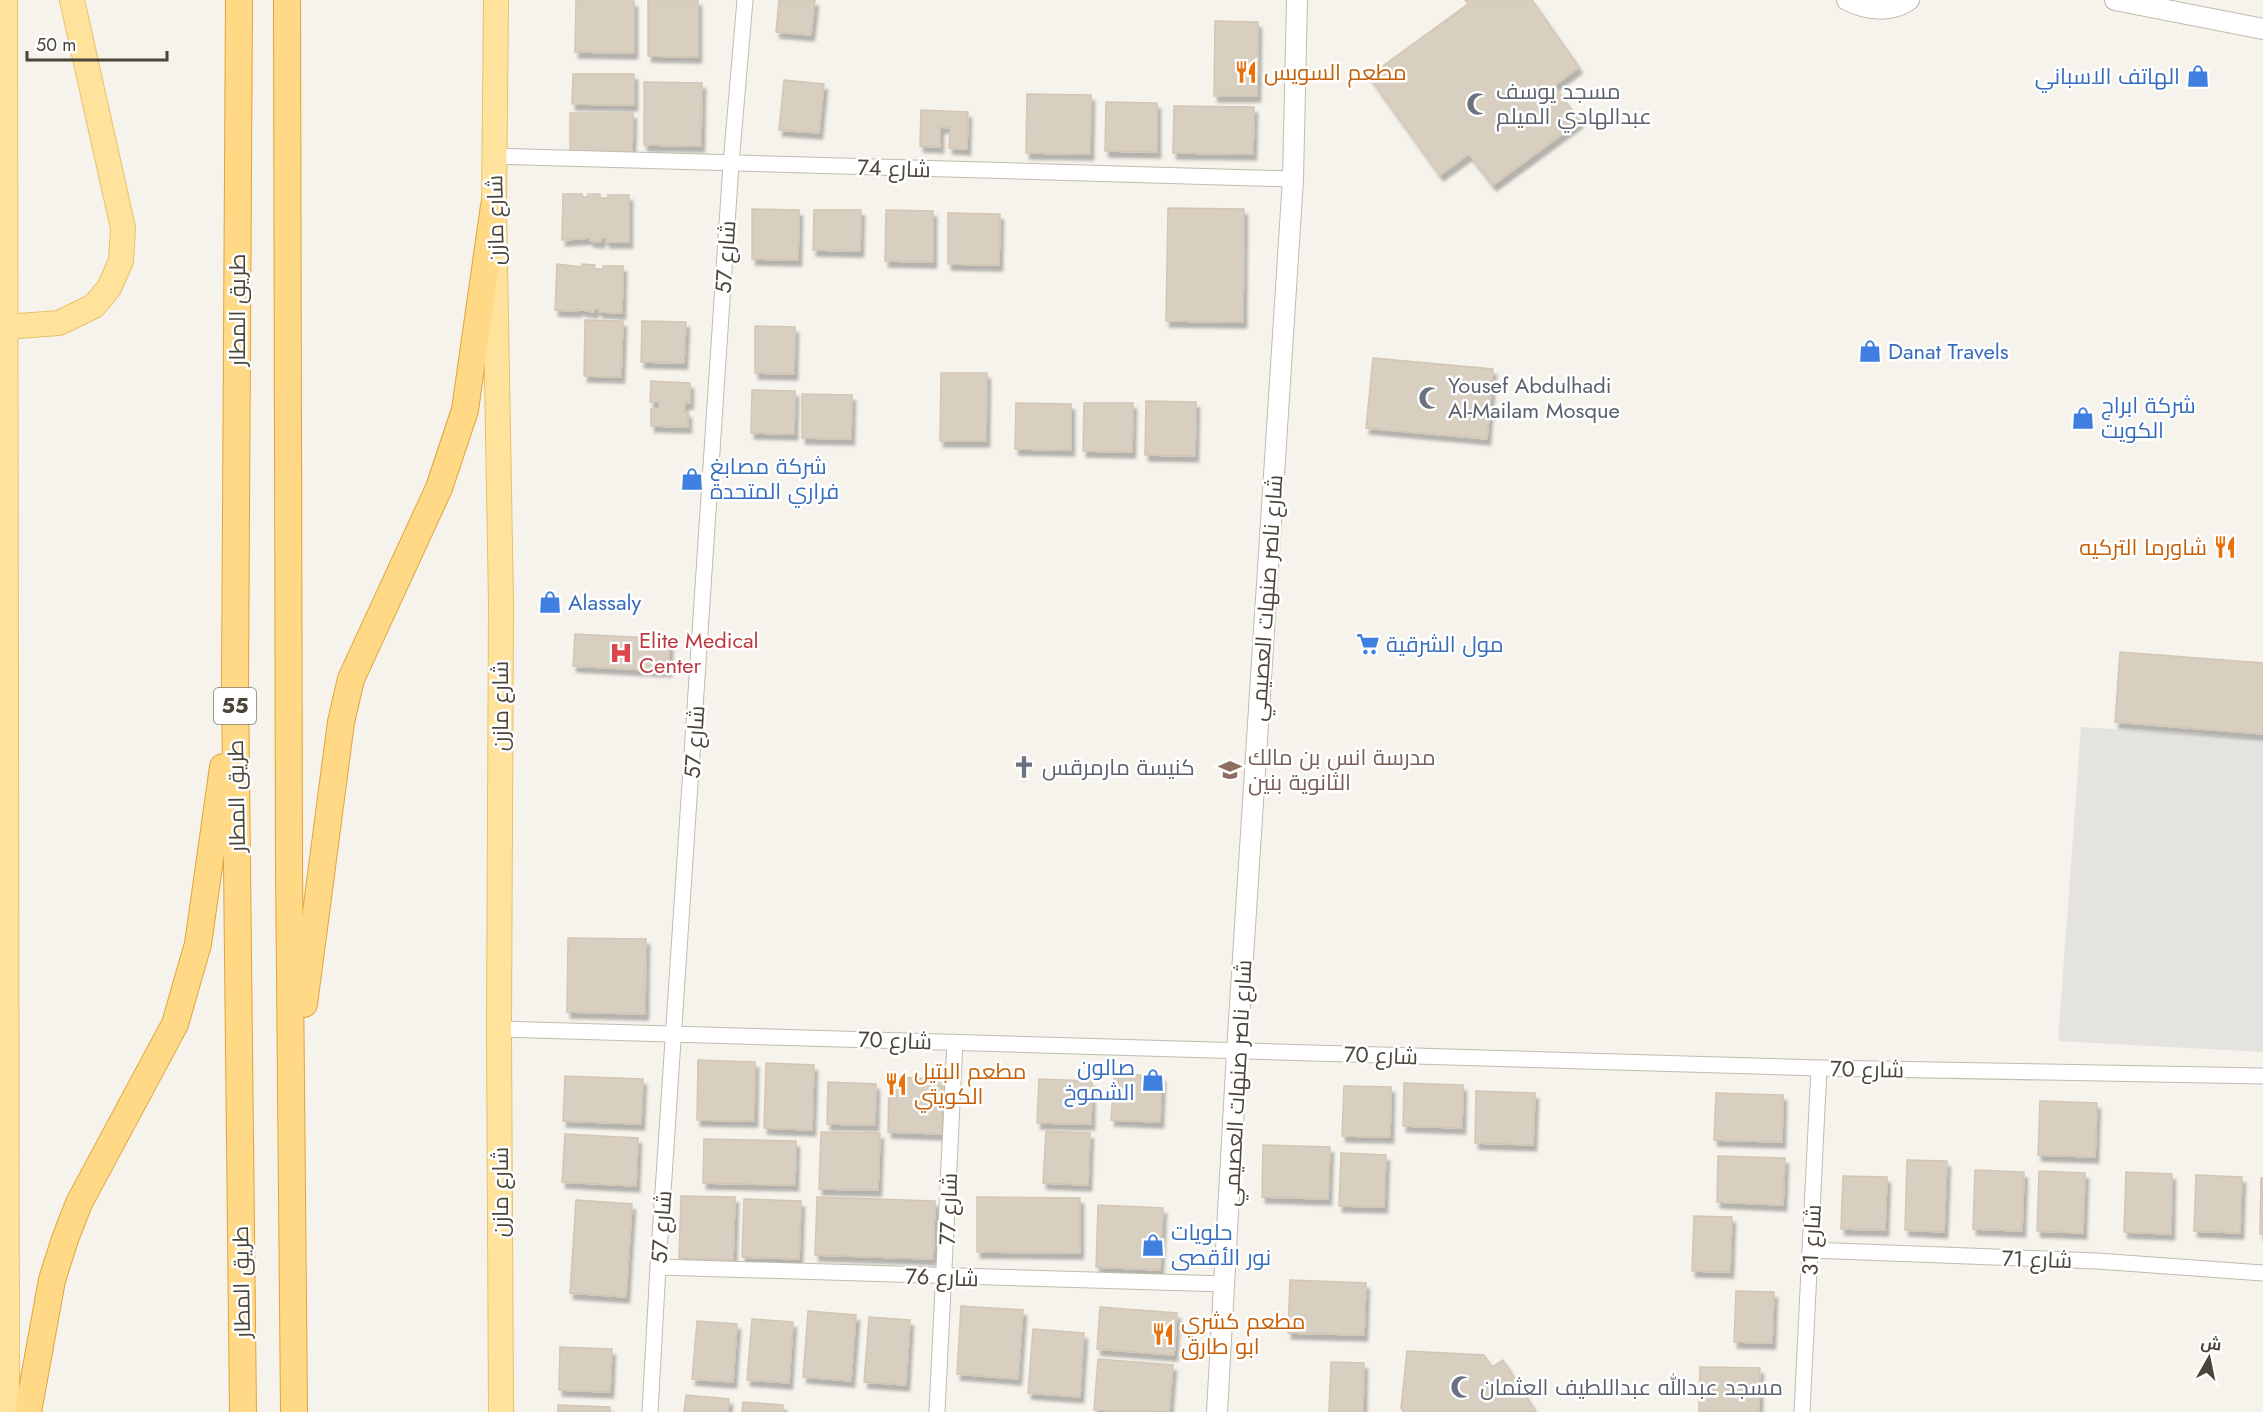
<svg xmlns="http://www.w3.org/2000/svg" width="2263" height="1412" font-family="Jost,Cairo,sans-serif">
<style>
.parking{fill:#e5e3e0}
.building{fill:#d8cfc1;stroke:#d3c7b4;stroke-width:1.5;filter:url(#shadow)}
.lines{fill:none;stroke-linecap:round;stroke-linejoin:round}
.minor-casing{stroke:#c2bbae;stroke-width:17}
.tertiary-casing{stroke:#c2bbae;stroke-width:22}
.primary-casing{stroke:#e6c16a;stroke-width:26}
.trunk-casing{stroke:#e0a43c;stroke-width:28}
.minor{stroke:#fff;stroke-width:15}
.tertiary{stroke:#fff;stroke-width:20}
.primary{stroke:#ffe39c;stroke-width:24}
.trunk{stroke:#ffd985;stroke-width:26}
.labels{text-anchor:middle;stroke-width:5;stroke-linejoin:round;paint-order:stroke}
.shield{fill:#fff;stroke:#817c74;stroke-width:1.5}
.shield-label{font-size:21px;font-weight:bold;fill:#4b4439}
.food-label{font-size:22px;fill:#c56008;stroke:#fff;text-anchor:start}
.shop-label{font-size:22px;fill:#366cbe;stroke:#fff;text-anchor:start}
.worship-label{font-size:22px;fill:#5b616d;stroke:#fff;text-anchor:start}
.street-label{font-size:22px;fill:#4b4439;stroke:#fff}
.health-label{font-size:22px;fill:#be3a42;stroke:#fff;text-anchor:start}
.education-label{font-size:22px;fill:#785e54;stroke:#fff;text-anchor:start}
</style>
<defs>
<filter id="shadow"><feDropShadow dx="3.5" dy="6" stdDeviation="1.5" flood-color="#0004"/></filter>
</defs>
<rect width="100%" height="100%" fill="#f6f3ec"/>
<!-- parking -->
<polygon class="parking" points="2081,727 2263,739 2263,1052 2058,1041"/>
<!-- building -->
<g class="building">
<polygon points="648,0 698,0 698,57 648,56"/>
<polygon points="779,0 815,0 811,35 776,32"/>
<polygon points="1465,0 1532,0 1579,67 1554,86 1580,121 1493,185 1469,154 1440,175 1369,76 1468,4"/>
<polygon points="576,1 634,1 634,53 575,52"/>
<polygon points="1215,21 1258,22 1257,96 1214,96"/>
<polygon points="573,74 634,74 634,105 572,104"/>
<polygon points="784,80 824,84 819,133 779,130"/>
<polygon points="644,82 702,83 701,146 644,145"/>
<polygon points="1027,94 1091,95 1090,154 1026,153"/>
<polygon points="1106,102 1157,103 1157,152 1105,151"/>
<polygon points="1174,106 1254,107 1253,154 1173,153"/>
<polygon points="921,110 968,112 967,149 949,148 950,128 940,127 940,147 920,146"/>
<polygon points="570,113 633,113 632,154 570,153"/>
<polygon points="563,194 582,194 583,197 588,197 588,194 600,194 600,198 608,198 608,195 629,195 629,242 606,242 606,238 601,238 601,242 590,241 590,238 562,240"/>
<polygon points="1168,208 1244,209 1243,322 1166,321"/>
<polygon points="752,209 799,210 798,260 752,259"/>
<polygon points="814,210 861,210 860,251 813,250"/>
<polygon points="886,210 933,211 933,262 885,261"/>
<polygon points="948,213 1000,214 999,265 948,264"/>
<polygon points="557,264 582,267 582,264 595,265 594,269 603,269 603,266 623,266 622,313 599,312 599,309 594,309 594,312 577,309 577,311 555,310"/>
<polygon points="585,320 623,321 621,377 584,376"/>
<polygon points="642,321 686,322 684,363 641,362"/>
<polygon points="755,326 795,327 794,374 755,373"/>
<polygon points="1373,358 1493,369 1487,439 1366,428"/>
<polygon points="941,373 987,373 986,441 940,441"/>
<polygon points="651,381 690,383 690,403 685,403 684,412 688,412 688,427 651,426 651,409 659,409 659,402 650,402"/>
<polygon points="752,390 795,391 794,434 751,433"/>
<polygon points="802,394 852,395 851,439 802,438"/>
<polygon points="1146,401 1196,402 1195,456 1145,455"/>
<polygon points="1016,403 1071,404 1071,450 1015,449"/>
<polygon points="1084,403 1133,403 1132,452 1083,451"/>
<polygon points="575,634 670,639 668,671 573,666"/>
<polygon points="2120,652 2263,663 2263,734 2115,722"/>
<polygon points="568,938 646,939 645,1014 567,1012"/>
<polygon points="698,1060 755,1062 754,1121 697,1120"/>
<polygon points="766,1063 814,1065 812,1130 764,1128"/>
<polygon points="1114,1074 1162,1076 1160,1122 1111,1120"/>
<polygon points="565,1076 643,1079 641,1124 563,1121"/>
<polygon points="889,1077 943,1079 942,1134 888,1132"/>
<polygon points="1039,1079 1092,1081 1091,1124 1037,1123"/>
<polygon points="828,1082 876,1084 875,1125 827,1124"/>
<polygon points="1404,1083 1463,1085 1462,1128 1403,1126"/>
<polygon points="1344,1086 1391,1087 1390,1137 1342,1136"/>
<polygon points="1476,1091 1535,1093 1533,1145 1475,1143"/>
<polygon points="1716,1093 1783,1095 1782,1142 1714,1140"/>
<polygon points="2040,1101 2097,1103 2095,1157 2038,1155"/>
<polygon points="1046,1131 1090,1133 1088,1185 1043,1183"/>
<polygon points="821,1132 880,1133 878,1190 819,1189"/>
<polygon points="565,1134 638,1138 636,1186 562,1182"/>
<polygon points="704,1139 796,1141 795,1185 703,1183"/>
<polygon points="1263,1145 1330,1147 1328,1199 1262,1197"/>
<polygon points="1341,1153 1386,1155 1384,1207 1339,1206"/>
<polygon points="1718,1156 1785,1158 1783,1205 1717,1202"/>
<polygon points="1907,1160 1947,1161 1944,1232 1905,1230"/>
<polygon points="1975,1170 2024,1172 2022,1231 1973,1229"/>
<polygon points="2039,1171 2085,1173 2083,1233 2037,1231"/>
<polygon points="2126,1172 2172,1174 2171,1234 2124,1232"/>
<polygon points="2196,1175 2242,1177 2240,1233 2194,1231"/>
<polygon points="1843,1176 1887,1177 1885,1230 1841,1229"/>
<polygon points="2261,1178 2263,1178 2263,1234 2260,1234"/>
<polygon points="681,1196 735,1197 733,1260 679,1258"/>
<polygon points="817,1197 935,1201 933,1259 815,1255"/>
<polygon points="977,1197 1080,1198 1080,1253 977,1252"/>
<polygon points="744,1199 801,1201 799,1259 742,1257"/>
<polygon points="576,1200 632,1204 626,1297 570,1293"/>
<polygon points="1098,1205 1163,1208 1160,1270 1096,1267"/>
<polygon points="1694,1216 1732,1217 1730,1272 1692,1271"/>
<polygon points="1290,1280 1366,1283 1364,1335 1288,1333"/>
<polygon points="1736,1291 1774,1292 1772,1343 1734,1342"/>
<polygon points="961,1306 1023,1310 1018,1379 957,1374"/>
<polygon points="1100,1307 1177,1313 1174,1355 1097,1349"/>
<polygon points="808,1311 856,1315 851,1381 803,1377"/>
<polygon points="869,1317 910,1320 906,1385 864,1382"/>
<polygon points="752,1319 793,1322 789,1383 747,1380"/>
<polygon points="697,1321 737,1324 733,1382 692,1379"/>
<polygon points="1033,1329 1084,1333 1080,1397 1028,1393"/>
<polygon points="560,1347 612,1349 610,1392 559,1390"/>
<polygon points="1407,1351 1484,1355 1492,1367 1503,1360 1536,1412 1404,1412 1401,1408"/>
<polygon points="1098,1359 1173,1365 1169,1412 1094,1410"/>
<polygon points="1331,1362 1364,1363 1363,1412 1329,1412"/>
<polygon points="1700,1367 1760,1368 1759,1412 1699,1412"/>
<polygon points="686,1395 729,1399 728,1412 684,1412"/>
<polygon points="743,1402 783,1405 783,1412 742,1412"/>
<polygon points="558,1405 610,1407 610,1412 558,1412"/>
</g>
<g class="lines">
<!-- minor casing -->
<g class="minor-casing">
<g id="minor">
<polyline points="494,156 1293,179"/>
<polyline points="499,1029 1819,1068 2263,1076"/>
<polyline points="1810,1250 2097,1261 2263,1273"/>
<polyline points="658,1267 1225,1284"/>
<polyline points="650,1412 658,1267 731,164 745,0"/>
<polyline points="937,1412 955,1042"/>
<polyline points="1802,1412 1819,1068"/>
</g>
</g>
<!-- tertiary casing -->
<g class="tertiary-casing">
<g id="tertiary">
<path d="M1847,0C1867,10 1890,13 1909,0"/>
<polyline points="2115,0 2263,29"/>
<polyline points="1217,1412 1237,1051 1293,179 1297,0"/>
</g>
</g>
<!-- primary casing -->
<g class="primary-casing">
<g id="primary">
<polyline points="5,0 7,1412"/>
<polyline points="496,0 494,206 501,604 499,1029 501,1412"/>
<polyline points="5,327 59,323 94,306 109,288 121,261 123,228 72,0"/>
</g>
</g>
<!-- trunk casing -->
<g class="trunk-casing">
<g id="trunk">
<polyline points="239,0 235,683 243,1412"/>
<polyline points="287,0 289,865 294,1412"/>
<polyline points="304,1004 341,722 351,679 439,488 465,410 494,206"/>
<polyline points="28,1412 52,1280 65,1239 79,1203 175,1024 198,944 223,767"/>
</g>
</g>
<!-- minor -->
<use href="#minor" class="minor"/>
<!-- tertiary -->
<use href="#tertiary" class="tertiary"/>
<!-- primary -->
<use href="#primary" class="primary"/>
<!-- trunk -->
<use href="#trunk" class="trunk"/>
</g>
<!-- icons -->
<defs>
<g id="restaurant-bare" transform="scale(1.8)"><path d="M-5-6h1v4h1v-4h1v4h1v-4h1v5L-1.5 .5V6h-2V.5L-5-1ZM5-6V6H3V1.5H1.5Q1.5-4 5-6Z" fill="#e8710a" stroke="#fff" stroke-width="2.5" paint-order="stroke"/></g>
<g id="shop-bare" transform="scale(1.8)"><path d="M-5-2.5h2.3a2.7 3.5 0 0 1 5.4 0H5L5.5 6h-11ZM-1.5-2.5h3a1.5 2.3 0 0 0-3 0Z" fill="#3f7fe0" stroke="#fff" stroke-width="2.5" paint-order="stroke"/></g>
<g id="mosque-bare" transform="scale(1.8)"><path d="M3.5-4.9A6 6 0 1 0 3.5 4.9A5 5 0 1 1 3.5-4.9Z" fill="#6b7280" stroke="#fff" stroke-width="2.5" paint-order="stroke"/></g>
<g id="supermarket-bare" transform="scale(1.8)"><path d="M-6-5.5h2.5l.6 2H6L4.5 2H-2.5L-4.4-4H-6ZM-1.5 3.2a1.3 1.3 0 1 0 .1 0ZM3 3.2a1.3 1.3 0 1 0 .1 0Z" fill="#3f7fe0" stroke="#fff" stroke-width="2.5" paint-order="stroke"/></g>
<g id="hospital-bare" transform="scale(1.8)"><path d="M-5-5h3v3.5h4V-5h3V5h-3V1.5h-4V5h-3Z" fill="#e0444e" stroke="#fff" stroke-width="2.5" paint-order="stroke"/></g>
<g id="church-bare" transform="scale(1.8)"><path d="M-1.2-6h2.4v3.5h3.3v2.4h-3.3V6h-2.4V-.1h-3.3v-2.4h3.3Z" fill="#6b7280" stroke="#fff" stroke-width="2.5" paint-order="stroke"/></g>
<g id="school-bare" transform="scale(1.8)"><path d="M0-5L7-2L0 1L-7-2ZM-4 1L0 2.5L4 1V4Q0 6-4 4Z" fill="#8d6e63" stroke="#fff" stroke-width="2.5" paint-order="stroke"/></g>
</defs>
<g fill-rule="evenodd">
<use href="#restaurant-bare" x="1246" y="72"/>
<use href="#shop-bare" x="2198" y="76"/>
<use href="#mosque-bare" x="1478" y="104"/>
<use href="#shop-bare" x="1870" y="351"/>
<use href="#mosque-bare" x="1430" y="398"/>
<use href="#shop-bare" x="2083" y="418"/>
<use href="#shop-bare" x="692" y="479"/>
<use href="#restaurant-bare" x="2225" y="547"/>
<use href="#shop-bare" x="550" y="602"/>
<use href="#supermarket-bare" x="1368" y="644"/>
<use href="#hospital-bare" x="621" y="653"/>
<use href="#church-bare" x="1024" y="767"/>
<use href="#school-bare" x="1230" y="770"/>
<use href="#shop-bare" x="1153" y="1080"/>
<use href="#restaurant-bare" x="896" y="1084"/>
<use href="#shop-bare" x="1153" y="1245"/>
<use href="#restaurant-bare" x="1163" y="1334"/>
<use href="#mosque-bare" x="1462" y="1387"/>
</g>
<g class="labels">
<!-- shield labels -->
<rect class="shield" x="214" y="688" width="42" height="36" rx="4.5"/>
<g class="shield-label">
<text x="235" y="713">55</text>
</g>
<!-- food labels -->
<g class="food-label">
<text x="1264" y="80">مطعم السويس</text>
<text x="2207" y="555" text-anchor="end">شاورما التركيه</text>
<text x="914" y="1079">مطعم البتيل<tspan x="914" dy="25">الكويتي</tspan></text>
<text x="1181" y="1329">مطعم كشري<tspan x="1181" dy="25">ابو طارق</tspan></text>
</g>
<!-- shop labels -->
<g class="shop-label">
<text x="2180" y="84" text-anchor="end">الهاتف الاسباني</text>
<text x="1888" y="359">Danat Travels</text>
<text x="2101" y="413">شركة ابراج<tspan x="2101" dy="25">الكويت</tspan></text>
<text x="710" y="474">شركة مصابغ<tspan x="710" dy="25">فراري المتحدة</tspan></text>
<text x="568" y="610">Alassaly</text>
<text x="1386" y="652">مول الشرقية</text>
<text x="1135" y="1075" text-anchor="end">صالون<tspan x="1135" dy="25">الشموخ</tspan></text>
<text x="1171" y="1240">حلويات<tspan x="1171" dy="25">نور الأقصى</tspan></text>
</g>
<!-- worship labels -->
<g class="worship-label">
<text x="1496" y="99">مسجد يوسف<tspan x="1496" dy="25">عبدالهادي الميلم</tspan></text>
<text x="1448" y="393">Yousef Abdulhadi<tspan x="1448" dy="25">Al-Mailam Mosque</tspan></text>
<text x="1042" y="775">كنيسة مارمرقس</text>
<text x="1480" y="1395">مسجد عبدالله عبداللطيف العثمان</text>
</g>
<!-- street labels -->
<g class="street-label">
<text transform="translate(894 168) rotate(2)" y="8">شارع 74</text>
<text transform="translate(495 220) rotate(-91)" y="8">شارع مازن</text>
<text transform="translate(725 257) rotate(-86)" y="8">شارع 57</text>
<text transform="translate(237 310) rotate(-90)" y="8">طريق المطار</text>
<text transform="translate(1266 598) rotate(-86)" y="8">شارع ناصر صنهات العصيمي</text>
<text transform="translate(500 706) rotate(-90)" y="8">شارع مازن</text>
<text transform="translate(694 742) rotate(-86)" y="8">شارع 57</text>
<text transform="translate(236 796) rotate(-91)" y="8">طريق المطار</text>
<text transform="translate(895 1040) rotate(2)" y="8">شارع 70</text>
<text transform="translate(1381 1055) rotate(2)" y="8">شارع 70</text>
<text transform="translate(1867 1069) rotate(1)" y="8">شارع 70</text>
<text transform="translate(1237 1083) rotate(-87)" y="8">شارع ناصر صنهات العصيمي</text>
<text transform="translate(500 1192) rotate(-90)" y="8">شارع مازن</text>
<text transform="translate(948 1209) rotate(-88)" y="8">شارع 77</text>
<text transform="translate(661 1227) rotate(-86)" y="8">شارع 57</text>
<text transform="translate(1811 1240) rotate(-87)" y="8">شارع 31</text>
<text transform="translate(2037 1259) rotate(2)" y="8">شارع 71</text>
<text transform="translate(942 1277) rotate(2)" y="8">شارع 76</text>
<text transform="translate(241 1282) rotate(-91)" y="8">طريق المطار</text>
</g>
<!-- health labels -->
<g class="health-label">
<text x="639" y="648">Elite Medical<tspan x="639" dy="25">Center</tspan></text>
</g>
<!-- education labels -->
<g class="education-label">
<text x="1248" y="765">مدرسة انس بن مالك<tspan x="1248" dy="25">الثانوية بنين</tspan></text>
</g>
</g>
<!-- north arrow -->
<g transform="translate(2209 1358) rotate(9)" stroke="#ffffff" stroke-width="4.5" paint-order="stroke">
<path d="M0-4.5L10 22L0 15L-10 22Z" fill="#4b4439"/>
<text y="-9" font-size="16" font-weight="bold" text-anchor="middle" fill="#4b4439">ش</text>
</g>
<!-- scale -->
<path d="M27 51v9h140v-9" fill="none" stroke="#4b4439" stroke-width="3"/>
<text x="36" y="51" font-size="18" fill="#4b4439" stroke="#ffffff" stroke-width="4.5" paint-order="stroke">50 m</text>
</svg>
